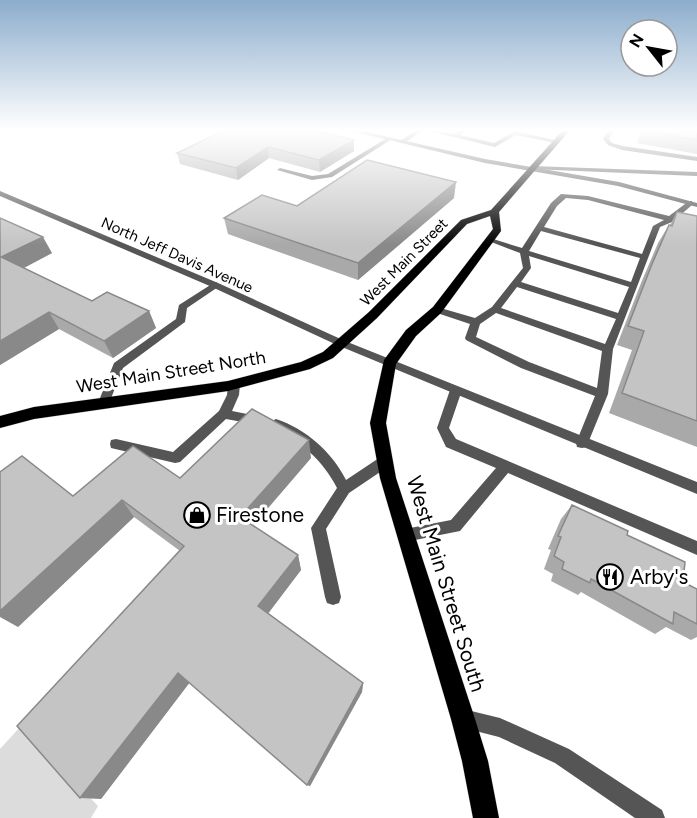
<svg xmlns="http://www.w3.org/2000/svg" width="697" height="818" font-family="Figtree,sans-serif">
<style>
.green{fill:#dcdcdc}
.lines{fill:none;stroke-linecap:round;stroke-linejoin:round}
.primary-casing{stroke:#dbdbdb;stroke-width:1}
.service{fill:#555;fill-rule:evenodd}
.minor{fill:#555;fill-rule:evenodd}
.tertiary{fill:#555;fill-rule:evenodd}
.primary{fill:#000;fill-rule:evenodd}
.wall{fill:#a9a9a9}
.shaded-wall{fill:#898989}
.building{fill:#c4c4c4;stroke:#898989;stroke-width:1.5}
.labels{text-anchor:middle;stroke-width:6;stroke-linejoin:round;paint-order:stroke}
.far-street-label{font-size:15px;fill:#000;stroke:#fff}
.street-label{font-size:18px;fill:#000;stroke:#fff}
.near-poi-label{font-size:21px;fill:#000;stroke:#fff;text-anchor:start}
.near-street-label{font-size:21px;fill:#000;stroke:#fff}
</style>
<rect width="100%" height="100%" fill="#fff"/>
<!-- green -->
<polygon class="green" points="21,726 98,806 91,818 0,818 0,749"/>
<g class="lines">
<!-- primary casing -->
<g class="primary-casing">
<polygon id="primary" points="563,130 570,130 499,212 501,231 441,313 416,336 396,364 386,423 396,478 475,719 488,761 499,818 473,818 462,761 451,719 380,478 370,423 384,360 406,330 433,307 493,229 490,216 467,224 377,318 333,358 310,369 228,391 34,419 0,428 0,416 34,407 228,381 301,362 323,352 369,312 461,220 491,210"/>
</g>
<!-- service -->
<g class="service">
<polygon points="417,130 424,130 404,143 400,143 400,141"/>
<polygon points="425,130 455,134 460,130 466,130 460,135 494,143 515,131 559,141 556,143 516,135 495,147"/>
<polygon points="608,130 614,130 609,139 612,143 623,146 697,157 697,161 622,150 608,145 603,139"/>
<polygon points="387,138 392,139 332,177 312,180 277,170 280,168 312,176 328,174"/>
<path d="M561,194L588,196L669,216L689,201H692V205L677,218L697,224V228L672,222L660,227L613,349L608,394L588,443L587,447L582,448L577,447L576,443L595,396L521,368L466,340L465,338L470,324L434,312L432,310L437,307L475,318L492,307L523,268L520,253L486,240L490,238L522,248L551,203ZM566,198L588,200L664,220L653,226L642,254L544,227L557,206ZM541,231L640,258L631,282L529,251ZM529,256L629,287L618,313L521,282L531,268ZM517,287L616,319L605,344L501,308ZM496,313L602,351L597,388L529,362L476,337L480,324Z"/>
<polygon points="215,282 218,283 218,287 187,308 185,322 123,368 108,406 100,406 98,403 114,363 176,319 179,305"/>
<polygon points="234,380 240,384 239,395 232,411 263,417 265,420 263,423 259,425 226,419 180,462 175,463 111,448 110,444 111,440 116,439 173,452 219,411 227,395 228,384"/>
<polygon points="456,386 462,390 449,428 456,439 697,541 697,555 508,473 460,531 405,542 400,540 398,535 400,530 451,520 496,468 446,447 437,428 450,390"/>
<path d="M276,419C306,429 332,452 346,480L379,458L384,457L389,458L391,462L389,466L349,493L326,529L341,597L339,603L333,605L327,603L325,597L311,528L337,488C323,460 300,441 272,427L270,424L272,421Z"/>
<polygon points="463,709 500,718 569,749 662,810 665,818 635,818 555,763 499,737 456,726 453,719 456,712"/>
</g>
<!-- minor -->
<g class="minor">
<polygon points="533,166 697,172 697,176 531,169 531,167"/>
<polygon points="0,191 218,283 345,341 697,482 697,494 337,345 212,287 0,196"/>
</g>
<!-- tertiary -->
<polygon class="tertiary" points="347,130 358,130 485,159 619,182 697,203 697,207 618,186 485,163"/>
<!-- primary -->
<use href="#primary" class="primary"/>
</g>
<!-- wall -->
<g class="wall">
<polygon points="642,130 697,130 697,154 637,143"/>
<polygon points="354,140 354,151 320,172 269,158 238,180 180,164 177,153"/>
<polygon points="454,198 358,280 228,234 224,218 297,206"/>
<polygon points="677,212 697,216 697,447 609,413 632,350 617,345 641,283 658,243 669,225 670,225"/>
<polygon points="0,218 52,253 24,268 92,301 149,311 156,328 113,358 59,329 0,365"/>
<polygon points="311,458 253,526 298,555 301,570 268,613 363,683 362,692 310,786 190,682 101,799 180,551 134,517 18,627 73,496 180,478"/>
<polygon points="572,505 627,535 683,582 697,589 697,637 691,640 666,627 655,634 581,592 578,595 551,581 553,574 544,569 551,550 548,549 561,519"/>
</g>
<!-- shaded-wall -->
<g class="shaded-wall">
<polygon points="0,130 9,130 0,133"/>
<polygon points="354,140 354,151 320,172 319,160"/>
<polygon points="268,147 269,158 238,180 236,168"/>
<polygon points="456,182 454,198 358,280 358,263"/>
<polygon points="43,237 52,253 12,274 1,257"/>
<polygon points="149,311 156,328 113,358 104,341"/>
<polygon points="49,312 59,329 0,365 0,341"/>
<polygon points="309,440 311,458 246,533 240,517"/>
<polygon points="122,500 134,517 18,627 0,617 0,611"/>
<polygon points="298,555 301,570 264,619 258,606"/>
<polygon points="178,673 190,682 101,799 80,798"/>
<polygon points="363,683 362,692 310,786 307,785"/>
</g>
<!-- building -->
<g class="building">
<polygon points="225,130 312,130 354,140 319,160 268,147 236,168 177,153"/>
<polygon points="642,130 697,130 697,140"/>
<polygon points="367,160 456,182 358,263 224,218 262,195 297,206"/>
<polygon points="677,212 697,216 697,421 622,393 644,331 628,326 652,264 669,225 672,226"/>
<polygon points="0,218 43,237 1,257 92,301 107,292 149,311 104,341 49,312 0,341"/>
<polygon points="252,409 309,440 240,517 298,555 258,606 363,683 307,785 178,673 80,798 17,726 184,546 122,500 0,611 0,472 22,456 73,496 133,446 180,478"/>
<polygon points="572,505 628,531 627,535 685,562 683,582 697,589 697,624 674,612 673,624 591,579 590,583 562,569 564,562 554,556 561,537 558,536"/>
</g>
<!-- sky -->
<linearGradient id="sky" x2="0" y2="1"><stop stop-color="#8cadcc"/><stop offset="0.53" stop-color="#fff"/><stop offset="1" stop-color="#fff" stop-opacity="0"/></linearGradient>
<rect width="697" height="245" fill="url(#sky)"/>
<!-- icons -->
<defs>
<g id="shop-ring" transform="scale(1.35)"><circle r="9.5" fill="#fff" stroke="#000" stroke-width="1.5"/><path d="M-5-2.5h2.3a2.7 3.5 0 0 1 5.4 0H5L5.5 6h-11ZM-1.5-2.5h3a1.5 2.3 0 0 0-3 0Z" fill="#000"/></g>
<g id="restaurant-ring" transform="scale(1.35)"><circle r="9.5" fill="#fff" stroke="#000" stroke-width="1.5"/><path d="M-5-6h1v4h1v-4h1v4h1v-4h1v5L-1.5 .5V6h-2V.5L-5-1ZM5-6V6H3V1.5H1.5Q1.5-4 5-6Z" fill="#000"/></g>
</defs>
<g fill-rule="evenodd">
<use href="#shop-ring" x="197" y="515"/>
<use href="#restaurant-ring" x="610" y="577"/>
</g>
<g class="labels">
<!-- far-street labels -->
<g class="far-street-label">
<text transform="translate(177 255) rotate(24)" y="5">North Jeff Davis Avenue</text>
<text transform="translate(404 262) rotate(-45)" y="5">West Main Street</text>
</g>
<!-- street labels -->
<g class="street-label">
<text transform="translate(171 372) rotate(-9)" y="6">West Main Street North</text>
</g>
<!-- near-poi labels -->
<g class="near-poi-label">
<text x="216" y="522">Firestone</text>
<text x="630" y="584">Arby's</text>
</g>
<!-- near-street labels -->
<g class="near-street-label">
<text transform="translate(446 584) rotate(73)" y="7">West Main Street South</text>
</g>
</g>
<!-- north arrow -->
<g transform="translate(649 48) rotate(301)"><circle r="28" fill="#ffffff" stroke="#999999" stroke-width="1.5"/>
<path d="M0-4.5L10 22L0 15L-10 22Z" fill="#000000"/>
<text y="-9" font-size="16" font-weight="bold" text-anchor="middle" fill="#000000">N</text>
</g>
</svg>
